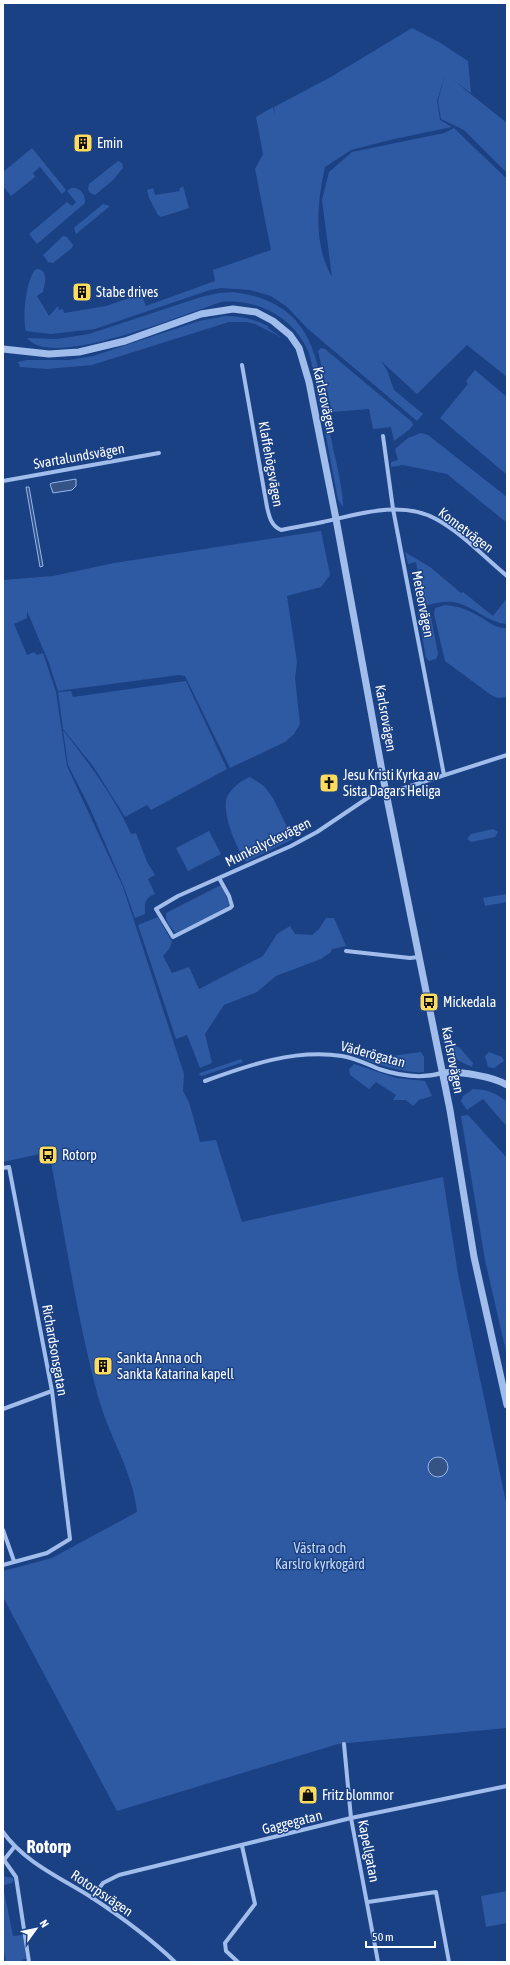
<svg xmlns="http://www.w3.org/2000/svg" width="510" height="1965" font-family="'Asap Condensed',sans-serif">
<style>
.green{fill:#2e59a3}
.water{fill:#365386;stroke:#94b7ee}
.lines{fill:none;stroke-linecap:round;stroke-linejoin:round}
.minor{stroke:#a1bdeb;stroke-width:4}
.tertiary{stroke:#a1bdeb;stroke-width:7}
.labels{text-anchor:middle;stroke-width:3;stroke-linejoin:round;paint-order:stroke}
.poi-label{font-size:14px;fill:#fff;stroke:#1b4185;text-anchor:start}
.street-label{font-size:14px;fill:#fff;stroke:#1b4185}
.park-label{font-size:14px;fill:#c6d9f8;stroke:#1b4185}
.district-label{font-size:18px;font-weight:bold;fill:#fff;stroke:#1b4185}
</style>
<rect width="100%" height="100%" fill="#1b4185"/>
<!-- green -->
<g class="green">
<path d="M412,28L439,42L468,61L471,93L453,80L507,123V173L464,130L441,119L438,101L445,74L437,101L440,120L452,127L394,139L351,150L325,167C317,203 313,244 332,277L322,200L329,172L352,152L444,133L454,128L507,179V377L467,345L417,394L381,361L387,370L394,390L423,414L417,421L308,329L287,307L271,296L250,290L221,288L210,290L95,329L51,334L26,331C22,319 26,278 36,269C49,269 45,283 43,292L37,296L49,316L58,306L59,310L63,309L64,313L106,306L141,294L146,306L215,281L213,270L271,250L255,169L263,154L256,117L273,107L275,115L274,107L329,78Z"/>
<polygon points="32,148 66,190 62,194 40,167 33,173 35,177 11,196 3,186 3,172"/>
<polygon points="118,161 122,163 123,168 113,180 95,195 90,193 88,189 89,184"/>
<polygon points="183,186 189,208 161,217 158,215 149,198 147,190 153,188 155,195 180,191 179,189"/>
<path d="M71,188C81,187 86,195 85,203L37,244L29,234L67,202L72,206L76,202L67,191Z"/>
<polygon points="103,204 110,206 76,234 74,228"/>
<polygon points="63,236 67,237 73,245 72,248 53,263 48,262 43,255"/>
<path d="M233,292C320,303 318,367 331,438C334,453 344,493 343,507L338,500C331,462 324,425 316,387C313,372 312,356 304,343C287,314 255,299 222,302C187,312 52,371 27,338L57,339L89,334L201,297L219,293Z"/>
<path d="M225,316C241,316 254,319 268,326V328L282,338L255,324L247,322H229L92,365L48,369L20,367L18,362L27,360H69L93,356L199,321Z"/>
<polygon points="321,348 325,349 412,422 413,425 409,430 394,441 391,427 373,429 369,409 332,412 318,351"/>
<polygon points="475,370 507,397 507,475 440,418 468,384 466,381"/>
<polygon points="421,433 428,435 507,497 507,523 447,474 403,465 391,467 391,462 398,460 395,449 408,438"/>
<path d="M321,531L330,575L321,587L287,596L297,662L295,678L300,724L294,734L285,742L230,768L185,676L179,675L58,691L49,663L27,611V618L14,624L27,655L34,652L37,655L43,653L56,692L67,766L123,887L184,1074L183,1091L189,1102L200,1142L216,1140L242,1222L443,1177L458,1274L507,1507V1728L338,1744L117,1811L3,1597V1571L52,1558L137,1512C133,1472 110,1438 99,1400C77,1319 65,1235 49,1152L3,1162V580L53,576L114,563Z"/>
<path d="M405,552L430,567L461,593L463,592L493,616L507,598V624C487,623 473,605 453,602C440,600 428,607 417,605L413,584L420,582L416,562L408,564Z"/>
<path d="M445,605C455,606 464,608 473,613C485,618 493,629 507,628V697L498,698L491,695L445,661L434,614L435,608Z"/>
<polygon points="423,609 430,612 438,654 436,659 429,661 426,658 418,613"/>
<polygon points="186,681 227,769 151,810 147,805 125,817 93,766 63,729 58,692 71,691 73,697"/>
<path d="M63,730C88,762 114,796 131,834L136,833L147,862L155,875L148,879L155,894C144,898 145,903 145,914L135,918L124,887L89,806L68,765Z"/>
<path d="M250,777L264,786L273,798L293,839L246,862C237,850 221,812 227,797C231,788 242,780 250,777Z"/>
<polygon points="493,829 498,832 495,837 471,842 467,839 471,834"/>
<polygon points="209,831 221,854 188,871 176,848"/>
<path d="M219,886H222L229,904L226,909L176,933C170,927 165,921 166,913Z"/>
<polygon points="507,894 507,902 485,906 483,898"/>
<polygon points="158,917 172,942 169,949 163,956 172,973 189,967 199,989 263,956 277,934 290,926 295,934 312,935 319,929 326,918 334,918 346,946 332,949 331,952 321,959 276,976 257,992 224,1005 205,1034 212,1063 200,1068 187,1035 176,1039 138,925"/>
<polygon points="455,1046 459,1047 473,1063 472,1067 459,1061 447,1049"/>
<path d="M352,1051L384,1057L421,1052L424,1057V1072C412,1075 357,1061 352,1051Z"/>
<polygon points="489,1052 502,1057 504,1061 494,1068 488,1067 485,1056"/>
<polygon points="241,1059 243,1062 202,1076 199,1075 200,1073"/>
<polygon points="354,1064 396,1078 425,1081 432,1096 419,1100 413,1106 406,1100 393,1100 396,1095 376,1082 369,1089 350,1075 349,1069"/>
<path d="M473,1089C486,1089 497,1093 507,1102V1127L483,1099L467,1110L461,1101L463,1096Z"/>
<polygon points="468,1115 507,1158 507,1356 485,1260 461,1116"/>
<polygon points="3,1876 13,1878 14,1880 12,1883 4,1885 4,1891 13,1936 23,1935 26,1959 24,1959 20,1962 6,1962 3,1946"/>
<polygon points="507,1891 507,1923 486,1927 481,1896"/>
</g>
<!-- water -->
<g class="water">
<polygon points="76,479 76,486 72,490 53,493 50,484 52,483"/>
<polygon points="26,487 29,487 43,566 40,567"/>
<circle cx="438" cy="1467" r="10"/>
</g>
<g class="lines">
<!-- minor -->
<g class="minor">
<path d="M242,365L267,507C269,516 271,526 281,530C295,527 309,525 323,522C358,514 402,500 436,519C462,533 484,557 507,576"/>
<polyline points="383,436 393,509 444,775"/>
<polyline points="3,481 159,453"/>
<polyline points="219,878 229,896 232,906 230,908 173,937 156,909 178,896 291,846 317,832 375,793 398,790 507,755"/>
<polyline points="346,951 410,958 419,957"/>
<path d="M205,1081C249,1065 294,1049 342,1056C355,1058 367,1064 379,1069C400,1076 421,1079 442,1073"/>
<polyline points="3,1168 9,1167 52,1391 70,1539 47,1553 3,1565"/>
<polyline points="3,1409 52,1391"/>
<polyline points="3,1530 14,1561"/>
<polyline points="344,1744 351,1818 378,1962"/>
<path d="M3,1832C24,1862 61,1878 91,1897C120,1916 150,1938 175,1962"/>
<polyline points="15,1846 4,1860 16,1877 29,1962"/>
<polyline points="92,1898 103,1883 119,1875 351,1818 507,1786"/>
<polyline points="368,1902 436,1892 449,1962"/>
<polyline points="238,1962 226,1951 225,1943 255,1904 242,1846"/>
</g>
<!-- tertiary -->
<g class="tertiary">
<polyline points="3,349 49,354 79,352 125,341 201,314 233,309 256,312 273,321 290,335 299,348 309,382 336,519 386,793 450,1110 474,1257 507,1405"/>
<path d="M442,1073C459,1071 492,1076 507,1085"/>
</g>
</g>
<!-- icons -->
<defs>
<g id="building-square" transform="scale(1)"><rect x="-9" y="-9" width="18" height="18" rx="4" fill="#fddb5d" stroke="#1b4185"/><path d="M-4-6H4V6H1V3H-1V6H-4ZM-2.5-4.3h1.7v1.8h-1.7ZM.8-4.3h1.7v1.8H.8ZM-2.5-1h1.7V.8h-1.7ZM.8-1h1.7V.8H.8Z" fill="#111"/></g>
<g id="church-square" transform="scale(1)"><rect x="-9" y="-9" width="18" height="18" rx="4" fill="#fddb5d" stroke="#1b4185"/><path d="M-1.2-6h2.4v3.5h3.3v2.4h-3.3V6h-2.4V-.1h-3.3v-2.4h3.3Z" fill="#111"/></g>
<g id="bus-square" transform="scale(1)"><rect x="-9" y="-9" width="18" height="18" rx="4" fill="#fddb5d" stroke="#1b4185"/><path d="M-5-6H5V4H4V6H2V4H-2V6H-4V4H-5ZM-3.5-4V0h7V-4ZM-3.5 1.2v1.5H-2V1.2ZM2 1.2v1.5H3.5V1.2Z" fill="#111"/></g>
<g id="shop-square" transform="scale(1)"><rect x="-9" y="-9" width="18" height="18" rx="4" fill="#fddb5d" stroke="#1b4185"/><path d="M-5-2.5h2.3a2.7 3.5 0 0 1 5.4 0H5L5.5 6h-11ZM-1.5-2.5h3a1.5 2.3 0 0 0-3 0Z" fill="#111"/></g>
</defs>
<g fill-rule="evenodd">
<use href="#building-square" x="83" y="143"/>
<use href="#building-square" x="82" y="292"/>
<use href="#church-square" x="329" y="783"/>
<use href="#bus-square" x="429" y="1002"/>
<use href="#bus-square" x="48" y="1155"/>
<use href="#building-square" x="103" y="1366"/>
<use href="#shop-square" x="308" y="1795"/>
</g>
<g class="labels">
<!-- poi labels -->
<g class="poi-label">
<text x="97" y="148">Emin</text>
<text x="96" y="297">Stabe drives</text>
<text x="343" y="780">Jesu Kristi Kyrka av<tspan x="343" dy="16">Sista Dagars Heliga</tspan></text>
<text x="443" y="1007">Mickedala</text>
<text x="62" y="1160">Rotorp</text>
<text x="117" y="1363">Sankta Anna och<tspan x="117" dy="16">Sankta Katarina kapell</tspan></text>
<text x="322" y="1800">Fritz blommor</text>
</g>
<!-- street labels -->
<g class="street-label">
<text transform="translate(325 400) rotate(78)" y="5">Karlsrovägen</text>
<text transform="translate(79 456) rotate(-10)" y="5">Svartalundsvägen</text>
<text transform="translate(271 464) rotate(80)" y="5">Klaffehögsvägen</text>
<text transform="translate(466 530) rotate(37)" y="5">Kometvägen</text>
<text transform="translate(423 604) rotate(79)" y="5">Meteorvägen</text>
<text transform="translate(386 718) rotate(80)" y="5">Karlsrovägen</text>
<text transform="translate(268 842) rotate(-26)" y="5">Munkalyckevägen</text>
<text transform="translate(373 1054) rotate(15)" y="5">Väderögatan</text>
<text transform="translate(453 1060) rotate(79)" y="5">Karlsrovägen</text>
<text transform="translate(55 1350) rotate(80)" y="5">Richardsonsgatan</text>
<text transform="translate(292 1822) rotate(-14)" y="5">Gaggegatan</text>
<text transform="translate(369 1851) rotate(79)" y="5">Kapellgatan</text>
<text transform="translate(102 1893) rotate(34)" y="5">Rotorpsvägen</text>
</g>
<!-- park labels -->
<g class="park-label">
<text x="320" y="1553">Västra och<tspan x="320" dy="16">Karslro kyrkogård</tspan></text>
</g>
<!-- district labels -->
<g class="district-label">
<text x="49" y="1853">Rotorp</text>
</g>
</g>
<!-- border -->
<rect width="510" height="1965" fill="none" stroke="#ffffff" stroke-width="8"/>
<!-- north arrow -->
<g transform="translate(36 1929) rotate(57)" stroke="#1b4185" stroke-width="3" paint-order="stroke">
<path d="M0-3L7 15L0 10L-7 15Z" fill="#ffffff"/>
<text y="-6" font-size="11" font-weight="bold" text-anchor="middle" fill="#ffffff">N</text>
</g>
<!-- scale -->
<path d="M366 1941v6h69v-6" fill="none" stroke="#ffffff" stroke-width="2"/>
<text x="372" y="1941" font-size="12" fill="#ffffff" stroke="#1b4185" stroke-width="3" paint-order="stroke">50 m</text>
</svg>
